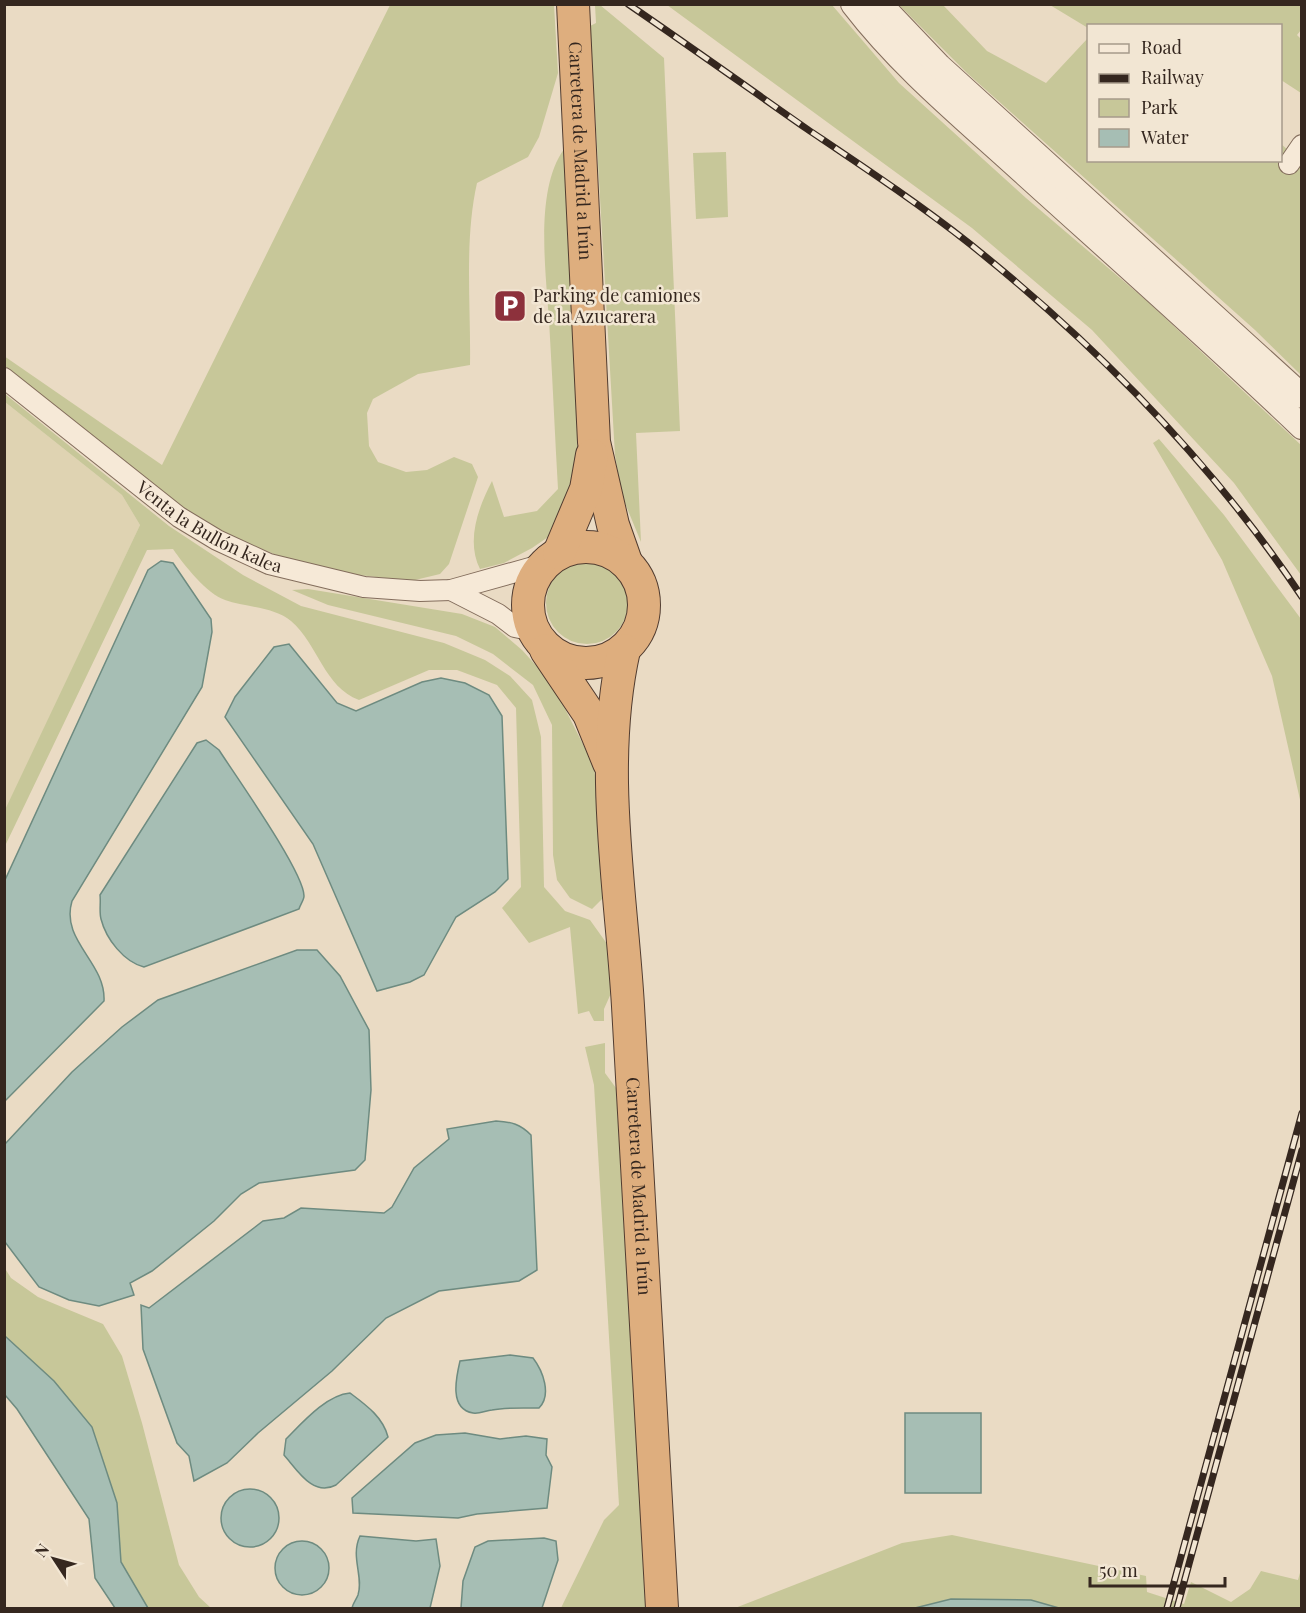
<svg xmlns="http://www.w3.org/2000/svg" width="1306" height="1613" font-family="'Playfair Display',serif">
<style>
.farmland{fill:#dfd3b2}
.green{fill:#c7c799}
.water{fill:#a6beb4;stroke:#6e8b80;stroke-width:1.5}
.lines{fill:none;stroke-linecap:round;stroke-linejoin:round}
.minor-casing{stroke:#836d5c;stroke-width:22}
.tertiary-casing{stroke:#836d5c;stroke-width:26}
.trunk-casing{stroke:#513c30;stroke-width:34}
.minor{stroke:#f6e9d7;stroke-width:20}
.tertiary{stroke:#f6e9d7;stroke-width:24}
.trunk{stroke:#deae7e;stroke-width:32}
.rail-casing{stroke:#35271f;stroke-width:7}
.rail{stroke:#f2e6d3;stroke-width:4.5;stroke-dasharray:14;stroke-linecap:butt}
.labels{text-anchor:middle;stroke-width:5;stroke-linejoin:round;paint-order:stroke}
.street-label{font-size:18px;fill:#35271f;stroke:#f2e6d3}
.poi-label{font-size:18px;fill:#35271f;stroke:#f2e6d3;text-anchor:start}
</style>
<rect width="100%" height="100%" fill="#eadbc4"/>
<!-- farmland -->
<polygon class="farmland" points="5,402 122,495 140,525 5,812"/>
<!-- green -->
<g class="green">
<path d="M390,5H554L558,73L539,137L528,157L477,183C464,241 471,306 470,365L418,374L373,399L367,413L369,446L378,462L406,472L427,470L454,457L472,464L478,477L449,564L440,574L411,581L342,573L281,557L221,532L170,500L5,366L4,356L162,465Z"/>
<polygon points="595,5 600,5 664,58 680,431 636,433 641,542 622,496 615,455 590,26 596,23"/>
<polygon points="667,5 832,5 899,83 1026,198 1147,301 1301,445 1301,575 1234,483 1092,330 972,228"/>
<polygon points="899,5 943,5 987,51 1046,83 1088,38 1088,160 1280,160 1281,144 1301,161 1301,375 1255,330 967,73"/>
<polygon points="1050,5 1301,5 1301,30 1297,35 1301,39 1301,93 1281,80 1280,26 1088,26 1088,28"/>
<path d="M564,149L580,469L554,533L532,548L504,563L480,569C466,541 478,508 492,481L504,517L537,511L558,489C555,439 553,388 550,338C548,284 532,194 564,149Z"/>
<polygon points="726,152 728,217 696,219 693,153"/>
<path d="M5,394L169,526L243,575L301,606L444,643L485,660L510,676L532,700L541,737L544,887L565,911L590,920L610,948L612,991L604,1009V1021H594L589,1011L578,1014L570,927L529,943L502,908L521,887L516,708L497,685L457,670H429L359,700C324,687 318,644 291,621C275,607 245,607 225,600C207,594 184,565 173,549L147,550L5,846L4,812L140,525L122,495L5,402Z"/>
<polygon points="1159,439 1224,515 1301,619 1301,804 1272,676 1222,560 1153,443"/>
<circle cx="587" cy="603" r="41"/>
<polygon points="308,589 462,614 495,627 522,650 552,683 594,766 607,894 592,909 570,898 557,880 553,855 552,725 533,685 493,654 456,636 328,605 292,590"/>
<polygon points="605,1043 605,1073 616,1088 646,1608 561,1608 604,1520 619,1505 594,1085 585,1047"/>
<polygon points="4,1267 11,1278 38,1297 103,1324 122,1356 142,1423 179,1565 199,1597 211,1608 148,1608 121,1562 117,1503 54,1381 5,1336"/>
<polygon points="952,1535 1146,1576 1147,1592 1184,1604 1191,1582 1231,1602 1250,1589 1261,1571 1298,1580 1301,1569 1301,1608 1059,1608 1031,1600 951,1599 915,1608 735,1608 902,1543"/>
</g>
<!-- water -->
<g class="water">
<path d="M161,561L173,563L211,619L212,632L202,687L72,901C60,941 106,962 104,1001L5,1101V880L148,570Z"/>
<polygon points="289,644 337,703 356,711 422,682 441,678 465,683 489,695 502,716 508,879 495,892 456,917 424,975 410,982 377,991 313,844 225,717 235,697 274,647"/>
<path d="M206,740L219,750C235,775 304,872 304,896C304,900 300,905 299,909L144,967C124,962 106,939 101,919C99,912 101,902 100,895L197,743Z"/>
<polygon points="297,950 317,950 340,976 369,1030 371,1090 365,1160 355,1170 259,1183 241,1194 214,1221 152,1271 130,1283 134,1295 99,1306 69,1300 39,1287 5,1242 5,1144 72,1072 122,1027 158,1000"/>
<path d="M496,1121C512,1122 520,1124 531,1135L537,1270L519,1281L439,1291L386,1318L332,1371L258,1433L227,1463L194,1481L189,1456L177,1443L143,1349L141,1305L149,1308L263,1221L284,1218L301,1208L384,1213L392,1207L414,1168L449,1139L447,1129Z"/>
<polygon points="5,1336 54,1381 92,1427 117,1503 121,1562 148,1608 115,1608 95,1578 89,1519 17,1409 5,1395"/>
<path d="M510,1355L533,1358C543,1371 552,1395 539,1408C523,1408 507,1407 492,1410C485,1411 479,1414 473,1413C449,1409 456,1378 460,1361Z"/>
<path d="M350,1393C366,1405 383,1417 388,1437L336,1485C313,1497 298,1471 284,1455L286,1439C302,1423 326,1395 350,1393Z"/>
<rect x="905" y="1413" width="76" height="80"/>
<polygon points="465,1433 500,1439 526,1436 547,1439 546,1455 552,1467 547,1508 477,1514 458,1518 353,1513 352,1498 415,1443 436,1435"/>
<circle cx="250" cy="1518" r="29"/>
<path d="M360,1536L416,1541L436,1539L440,1566L430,1608H352C353,1603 356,1600 358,1595C364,1577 350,1557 360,1536Z"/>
<polygon points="544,1538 556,1541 558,1560 542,1608 461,1608 463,1581 475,1547 488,1541"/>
<circle cx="302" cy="1568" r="27"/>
<polygon points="951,1599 1031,1600 1059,1608 915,1608"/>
</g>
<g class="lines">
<!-- minor casing -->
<g class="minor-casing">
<g id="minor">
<polyline points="1289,164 1302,145"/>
<path id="s1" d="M4,378L179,517L217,540L269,564L364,587L420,591L451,590L544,564"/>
<polyline points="451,590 498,614 515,627 534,631"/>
</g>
</g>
<!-- tertiary casing -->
<g class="tertiary-casing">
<g id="tertiary">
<path d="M853,4C902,68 965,119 1024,173C1117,257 1211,340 1302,427"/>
<polyline points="880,4 939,66 1302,396"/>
</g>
</g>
<!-- trunk casing -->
<g class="trunk-casing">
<g id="trunk">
<path id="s2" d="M573,4L594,442L613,525L626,562"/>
<circle cx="586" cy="605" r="58"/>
<polyline points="559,553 586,489 592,455"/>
<polyline points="546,650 589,714 609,763"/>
<path id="s3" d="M624,650C598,766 621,888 628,1006C640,1207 650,1408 662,1608"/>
</g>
</g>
<!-- minor -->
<use href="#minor" class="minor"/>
<!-- tertiary -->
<use href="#tertiary" class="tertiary"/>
<!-- trunk -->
<use href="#trunk" class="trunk"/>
<!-- rail casing -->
<g class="rail-casing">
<g id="rail">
<path d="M628,4C688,45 747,87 807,129C862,166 918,203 970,244C1096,345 1212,462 1302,597"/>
<polyline points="1167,1608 1302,1113"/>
<polyline points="1177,1608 1302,1150"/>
</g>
</g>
<!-- rail -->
<use href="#rail" class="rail"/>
</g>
<!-- icons -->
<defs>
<g id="parking-square" transform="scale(1.725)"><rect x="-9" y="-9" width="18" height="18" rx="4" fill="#8d313c" stroke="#f2e6d3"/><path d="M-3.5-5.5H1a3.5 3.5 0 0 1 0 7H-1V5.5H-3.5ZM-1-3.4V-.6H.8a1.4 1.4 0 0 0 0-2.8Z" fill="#fff"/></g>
</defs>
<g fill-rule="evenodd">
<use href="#parking-square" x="510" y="306"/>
</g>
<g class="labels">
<!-- street labels -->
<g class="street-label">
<text dy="6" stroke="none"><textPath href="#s2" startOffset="147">Carretera de Madrid a Irún</textPath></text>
<text dy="6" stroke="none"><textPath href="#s1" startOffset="255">Venta la Bullón kalea</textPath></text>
<text dy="6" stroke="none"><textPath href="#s3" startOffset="538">Carretera de Madrid a Irún</textPath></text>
</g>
<!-- poi labels -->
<g class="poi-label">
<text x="533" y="302">Parking de camiones<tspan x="533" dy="21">de la Azucarera</tspan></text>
</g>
</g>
<!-- border -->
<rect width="1306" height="1613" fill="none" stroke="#35271f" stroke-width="12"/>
<!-- legend -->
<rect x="1087" y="24" width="195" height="138" fill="#f2e6d3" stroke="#a69a8b" stroke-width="1.5"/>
<rect x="1099" y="44" width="30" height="9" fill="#f6e9d7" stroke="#a69a8b" stroke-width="1.5"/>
<text x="1141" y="54" font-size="18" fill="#35271f">Road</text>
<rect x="1099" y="74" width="30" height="9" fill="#35271f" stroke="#a69a8b" stroke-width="1.5"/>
<text x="1141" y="84" font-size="18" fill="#35271f">Railway</text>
<rect x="1099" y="99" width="30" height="18" fill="#c7c799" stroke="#a69a8b" stroke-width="1.5"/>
<text x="1141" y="114" font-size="18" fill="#35271f">Park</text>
<rect x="1099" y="129" width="30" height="18" fill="#a6beb4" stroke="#a69a8b" stroke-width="1.5"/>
<text x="1141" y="144" font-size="18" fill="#35271f">Water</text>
<!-- north arrow -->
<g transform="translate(54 1559) rotate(306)" stroke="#f2e6d3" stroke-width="4.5" paint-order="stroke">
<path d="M0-4.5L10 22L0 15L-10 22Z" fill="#35271f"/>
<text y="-9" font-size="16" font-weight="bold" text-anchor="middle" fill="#35271f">N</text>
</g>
<!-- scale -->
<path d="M1090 1577v9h135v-9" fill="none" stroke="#35271f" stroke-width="3"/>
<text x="1099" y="1577" font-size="18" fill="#35271f" stroke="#f2e6d3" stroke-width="4.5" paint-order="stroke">50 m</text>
</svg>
